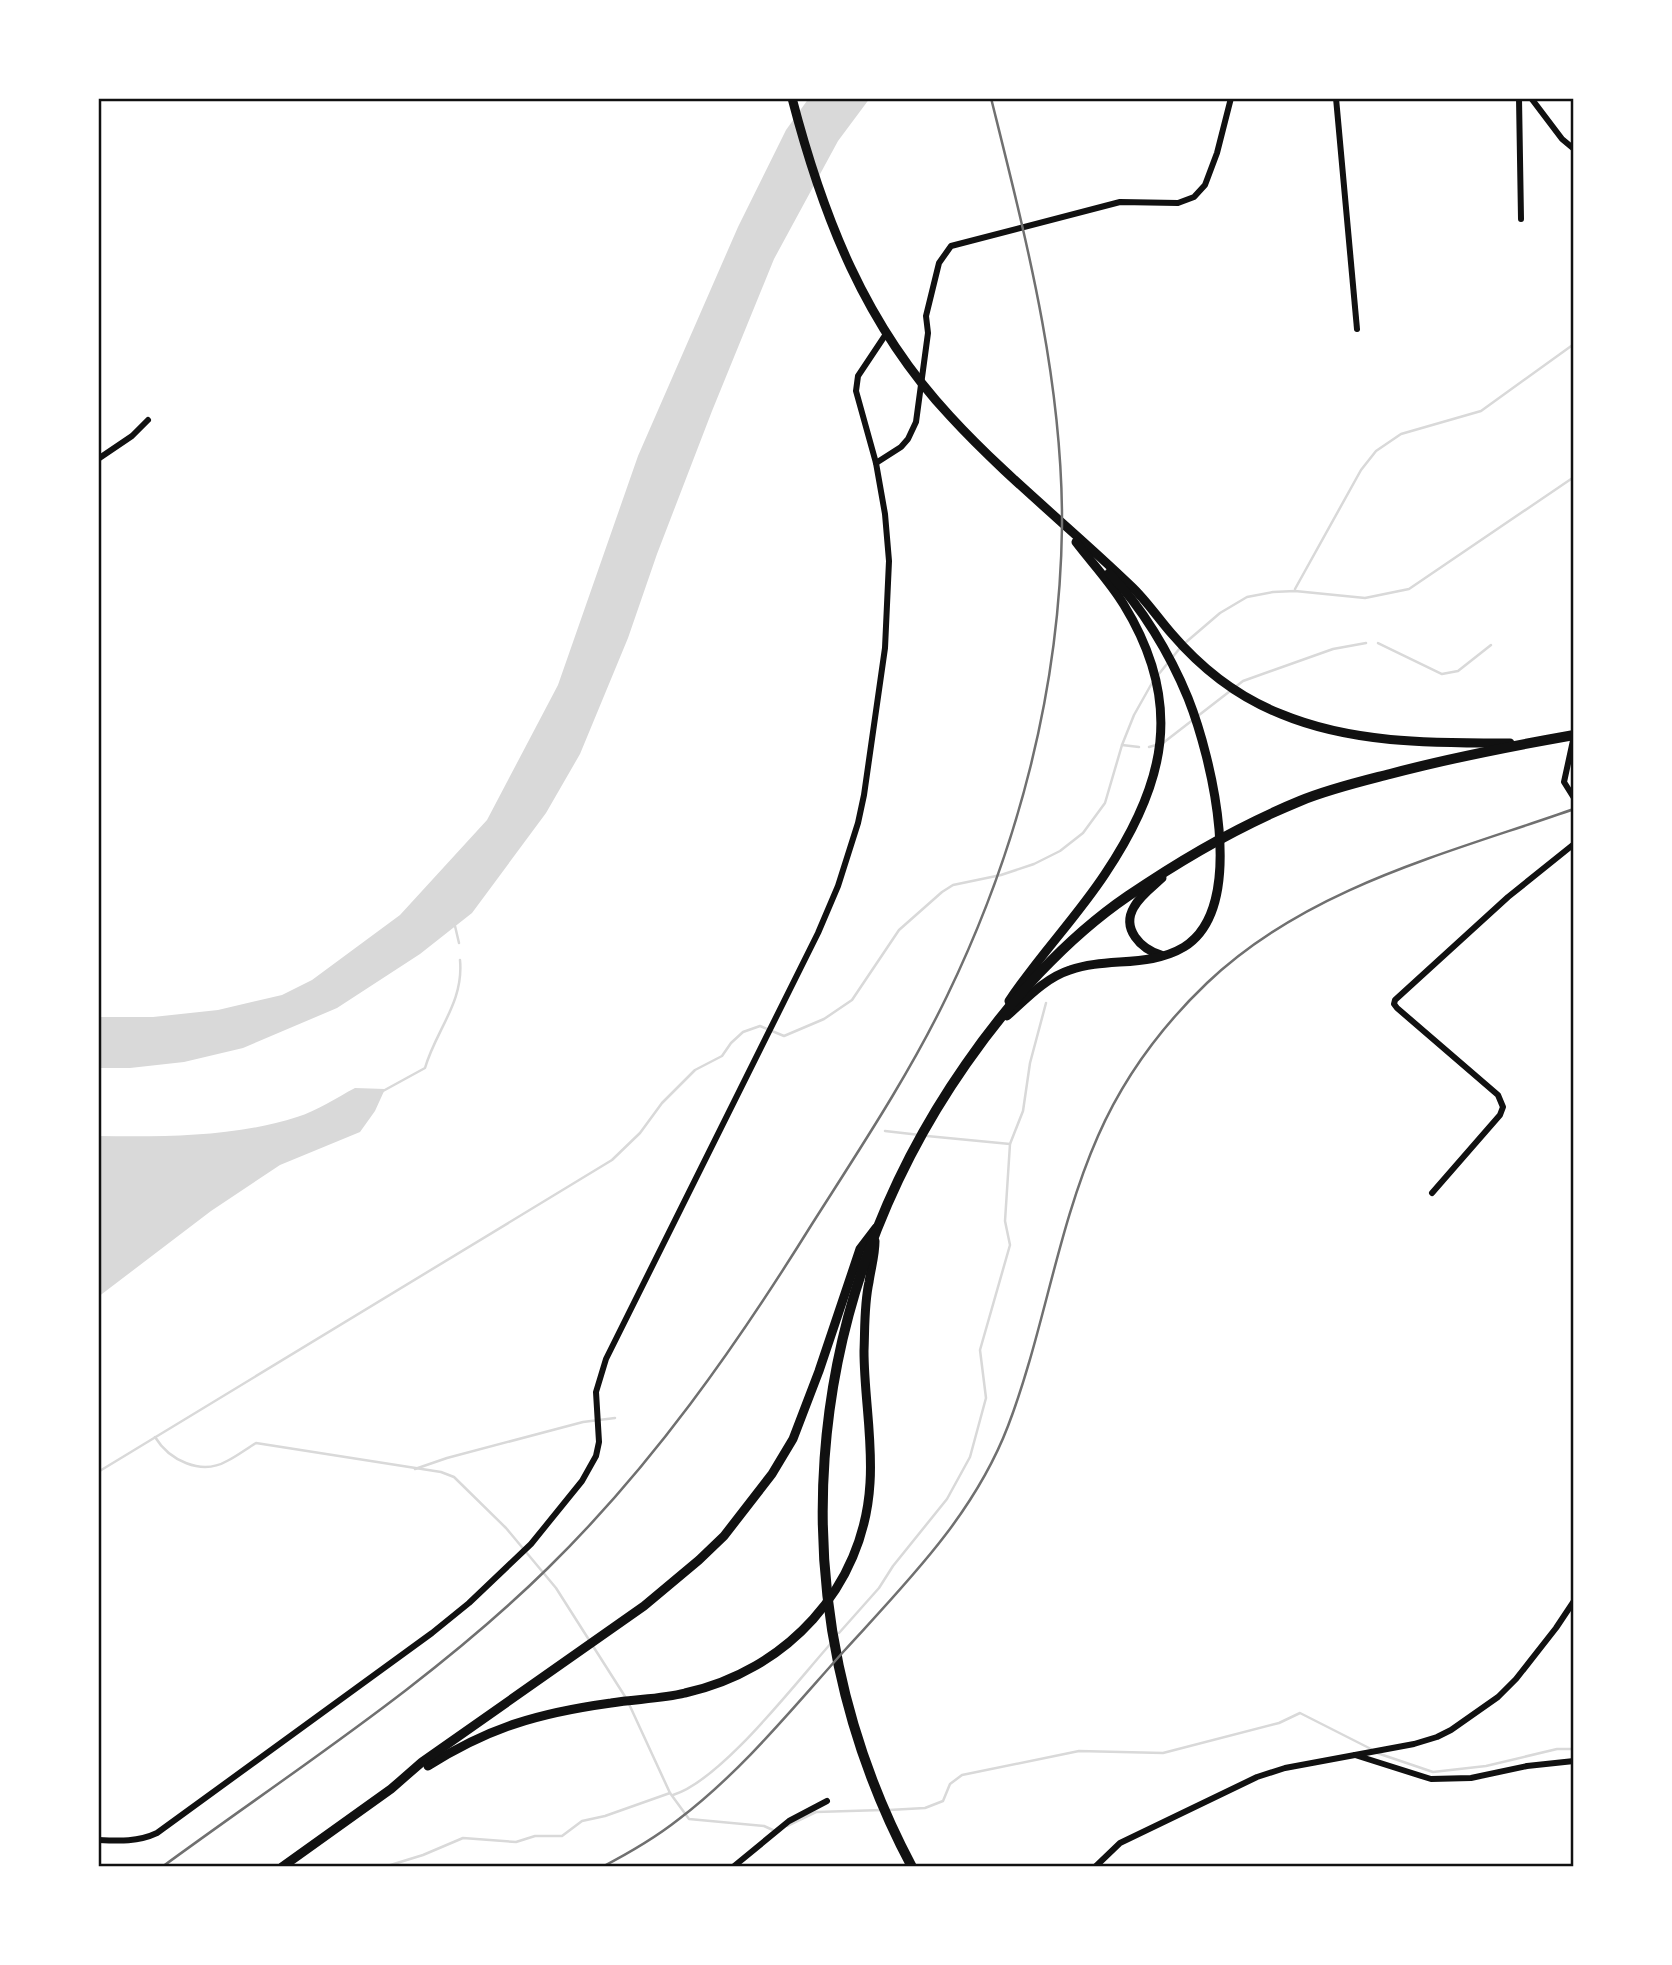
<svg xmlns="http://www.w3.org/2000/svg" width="1672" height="1965" font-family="Commissioner,sans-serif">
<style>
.water{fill:#d9d9d9}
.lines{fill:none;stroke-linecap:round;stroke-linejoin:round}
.stream{stroke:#d9d9d9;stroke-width:2.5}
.minor{stroke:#111;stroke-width:6}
.secondary{stroke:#111;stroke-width:9}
.primary{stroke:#111;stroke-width:10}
.rail{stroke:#707070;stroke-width:2.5}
.neatline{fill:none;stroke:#111;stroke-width:2.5}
</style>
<rect width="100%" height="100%" fill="#fff"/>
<!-- water -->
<g class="water">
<polygon points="809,98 870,98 838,141 774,259 712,411 657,554 628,638 580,754 546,813 472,913 420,954 337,1008 243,1048 184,1062 130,1068 98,1068 98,1017 153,1017 218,1010 282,995 312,980 400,915 487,820 558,685 638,456 738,227 786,130"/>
<path d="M355,1088L385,1089L375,1111L360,1132L280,1165L211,1211L98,1297V1136C163,1137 235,1137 297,1117C317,1111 336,1098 355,1088Z"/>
</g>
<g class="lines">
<!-- stream -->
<g class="stream">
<polyline points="1295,589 1361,470 1376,451 1401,434 1481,411 1574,344"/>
<polyline points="1185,643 1220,613 1247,597 1273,592 1295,591 1365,598 1409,589 1574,477"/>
<polyline points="1378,643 1442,674 1458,671 1491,645"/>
<polyline points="1158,675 1180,648"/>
<polyline points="1163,743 1243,681 1333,649 1366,643"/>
<polyline points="1122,745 1139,747"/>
<polyline points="1149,747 1156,745"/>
<polyline points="455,926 459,943"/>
<path d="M383,1091L425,1068C436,1030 464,1002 460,960"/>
<polyline points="885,1131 920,1135"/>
<polyline points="927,1136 1010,1144"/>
<path d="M155,1437C169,1460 201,1476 227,1461C237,1456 246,1449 256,1443L441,1472L454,1477L506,1528L556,1588L626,1698"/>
<polyline points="415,1469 447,1458 583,1422 615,1418"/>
<polyline points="98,1472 612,1160 640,1133 662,1103 695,1070 722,1056 731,1043 743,1032 760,1026 784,1036 824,1019 852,1000 899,930 942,892 953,885 1001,875 1034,864 1060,851 1083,833 1105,803 1122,745 1134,715 1152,683"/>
<polyline points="839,1633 879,1588 893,1566 947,1499 970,1457 986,1398 980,1350 1010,1245 1005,1221 1010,1144 1023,1111 1030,1063 1046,1003"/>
<polyline points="629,1704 670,1793 689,1819 764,1826 775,1831"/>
<polyline points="1377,1753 1433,1772 1486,1766 1557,1749 1574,1749"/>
<path d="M673,1795C722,1780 797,1681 833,1641"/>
<polyline points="889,1810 925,1808 943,1801 950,1784 962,1775 1079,1751 1163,1753 1279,1723 1300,1713 1371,1749"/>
<polyline points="787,1826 816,1812 883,1810"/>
<polyline points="384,1867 423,1855 463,1838 516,1842 535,1836 562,1836 582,1821 605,1816 670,1793"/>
</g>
<!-- minor -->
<g class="minor">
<polyline points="1336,98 1357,329"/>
<polyline points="1519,98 1521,219"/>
<polyline points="1531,98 1562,139 1574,149"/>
<polyline points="98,459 132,436 148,420"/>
<polyline points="876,463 901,447 908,439 916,422 928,333 926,316 939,263 951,246 1120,202 1178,203 1194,197 1205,185 1217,153 1231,98"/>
<polyline points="1574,736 1564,782 1574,798"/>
<polyline points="1432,1193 1500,1115 1503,1107 1498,1095 1397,1008 1394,1004 1395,1000 1508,897 1574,844"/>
<polyline points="1355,1755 1431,1779 1471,1778 1527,1766 1574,1761"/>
<path d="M98,1840C119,1841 138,1842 157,1833L432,1633L469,1603L531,1544L582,1481L596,1456L599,1442L596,1392L606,1359L818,933L838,886L858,823L864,795L885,648L889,561L885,514L876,463L856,391L858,376L886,334"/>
<polyline points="733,1867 789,1821 827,1801"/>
<polyline points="1095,1867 1120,1843 1257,1777 1285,1768 1414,1744 1437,1737 1451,1730 1498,1697 1516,1679 1556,1628 1574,1601"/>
</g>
<!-- secondary -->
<g class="secondary">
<path d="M792,98C823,217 865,325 950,416C1006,477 1071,528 1131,586C1146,600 1158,618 1172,634C1202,669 1238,697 1281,714C1353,744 1434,743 1510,743"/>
<path d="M1161,955C1141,949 1121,929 1134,907C1140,896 1152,887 1162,878"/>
<path d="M1009,1001C1038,957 1076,918 1105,874C1166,783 1184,703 1124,605C1111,583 1092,563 1076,542"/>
<path d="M1007,1016C1026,999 1045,978 1070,970C1107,957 1149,968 1184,947C1249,907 1211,756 1188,698C1170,654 1142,607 1109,573"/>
<path d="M428,1766C490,1727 539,1713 611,1703C635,1699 661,1699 685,1693C786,1671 864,1588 870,1483C873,1439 864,1395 864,1351C865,1328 864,1305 869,1282C871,1268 875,1255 875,1241"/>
<polyline points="282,1867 391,1789 422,1762 644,1606 699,1560 724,1536 772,1474 793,1439 819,1371 860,1249 876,1228"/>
</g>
<!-- primary -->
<path class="primary" d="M912,1867C774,1608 799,1303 966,1064C1009,1002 1065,939 1128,896C1182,859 1239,826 1300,801C1329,789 1359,782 1390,774C1450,758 1512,746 1574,735"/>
<!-- rail -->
<g class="rail">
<path d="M162,1867C293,1771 432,1682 548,1568C652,1466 735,1348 812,1224C859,1150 909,1075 947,996C1018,849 1060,689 1062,526C1063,379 1026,239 991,98"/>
<path d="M602,1867C629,1853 655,1838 679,1819C741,1772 792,1709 844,1651C907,1582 974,1515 1008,1426C1044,1332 1057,1229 1098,1136C1123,1079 1162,1026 1207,983C1308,887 1446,854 1574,809"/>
</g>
</g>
<!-- border -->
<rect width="1672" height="1965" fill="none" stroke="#ffffff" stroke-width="200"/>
<rect x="100" y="100" width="1472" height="1765" class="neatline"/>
</svg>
